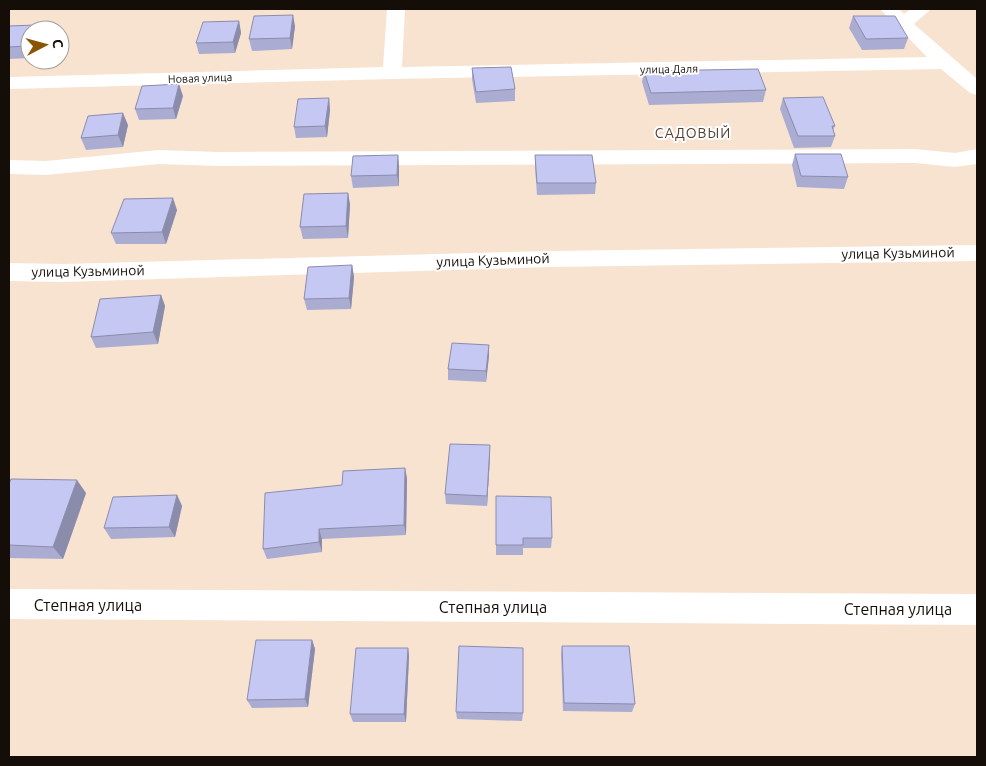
<svg xmlns="http://www.w3.org/2000/svg" width="986" height="766" font-family="Ubuntu,sans-serif">
<style>
.lines{fill:none;stroke-linecap:round;stroke-linejoin:round}
.minor{fill:#fff;fill-rule:evenodd}
.wall{fill:#aaacd2}
.shaded-wall{fill:#8b8cab}
.building{fill:#c6c8f4;stroke:#8b8cab}
.labels{text-anchor:middle;stroke-width:4;stroke-linejoin:round;paint-order:stroke}
.far-street-label{font-size:11px;fill:#150e08;stroke:#fff}
.far-quarter-label{font-size:14px;letter-spacing:1px;fill:#524132;stroke:#fff}
.street-label{font-size:14px;fill:#150e08;stroke:#fff}
.near-street-label{font-size:16px;fill:#150e08;stroke:#fff}
</style>
<rect width="100%" height="100%" fill="#f8e3d1"/>
<g class="lines">
<!-- minor -->
<g class="minor">
<polygon points="387,9 405,9 402,67 927,57 880,9 899,9 904,14 911,9 931,9 914,24 977,79 977,95 970,93 941,69 392,79 9,89 9,77 383,67"/>
<polygon points="915,149 955,153 977,149 977,164 955,167 915,163 218,166 159,164 46,175 9,174 9,160 46,161 159,150 218,152"/>
<polygon points="977,245 977,261 550,267 63,282 9,281 9,263 63,264 550,251"/>
<polygon points="9,589 977,594 977,625 9,619"/>
</g>
</g>
<!-- wall -->
<g class="wall">
<polygon points="853,16 908,38 904,49 862,50 849,28"/>
<polygon points="239,21 241,33 235,53 199,54 196,43"/>
<polygon points="36,25 38,30 30,30 30,58 9,59 9,26"/>
<polygon points="295,26 292,49 252,51 249,39"/>
<polygon points="472,68 515,89 515,101 476,103 472,79"/>
<polygon points="644,71 766,90 763,102 649,105 642,82"/>
<polygon points="183,96 176,119 139,120 135,109"/>
<polygon points="329,98 330,110 327,137 296,138 294,127"/>
<polygon points="783,98 835,126 833,130 835,136 831,147 794,148 780,109"/>
<polygon points="128,125 123,147 86,150 81,138"/>
<polygon points="795,154 848,177 844,189 797,187 792,165"/>
<polygon points="398,155 399,167 399,186 353,188 351,176"/>
<polygon points="535,155 596,183 595,194 537,195 535,167"/>
<polygon points="348,193 350,205 348,238 303,239 300,227"/>
<polygon points="177,210 166,244 116,244 111,233"/>
<polygon points="352,265 354,277 351,309 307,310 304,299"/>
<polygon points="161,295 165,306 158,344 96,348 91,337"/>
<polygon points="489,345 489,356 486,382 448,380 448,369"/>
<polygon points="490,456 487,506 446,504 445,494"/>
<polygon points="407,478 406,535 322,539 322,552 267,559 263,549"/>
<polygon points="9,484 86,493 63,559 9,558"/>
<polygon points="177,495 182,506 175,537 111,539 104,528"/>
<polygon points="496,496 552,538 551,548 523,548 523,555 496,555"/>
<polygon points="312,640 315,649 308,707 252,708 247,700"/>
<polygon points="562,646 635,704 632,712 563,711 561,654"/>
<polygon points="408,648 409,656 406,722 353,722 350,714"/>
<polygon points="456,712 523,713 522,721 457,719"/>
</g>
<!-- shaded-wall -->
<g class="shaded-wall">
<polygon points="293,15 295,26 292,49 290,38"/>
<polygon points="239,21 241,33 235,53 233,42"/>
<polygon points="36,25 38,30 33,30"/>
<polygon points="30,37 30,56 26,46"/>
<polygon points="179,84 183,96 176,119 173,108"/>
<polygon points="329,98 330,110 327,137 325,126"/>
<polygon points="123,113 128,125 123,147 118,135"/>
<polygon points="398,155 399,167 399,186 397,175"/>
<polygon points="348,193 350,205 348,238 346,226"/>
<polygon points="173,198 177,210 166,244 162,232"/>
<polygon points="352,265 354,277 351,309 349,298"/>
<polygon points="161,295 165,306 158,344 153,332"/>
<polygon points="489,345 489,356 486,382 486,371"/>
<polygon points="490,445 490,456 487,506 487,496"/>
<polygon points="405,468 407,478 406,535 404,525"/>
<polygon points="77,480 86,493 63,559 53,547"/>
<polygon points="177,495 182,506 175,537 169,527"/>
<polygon points="319,529 322,539 322,552 319,542"/>
<polygon points="312,640 315,649 308,707 305,699"/>
<polygon points="408,648 409,656 406,722 404,714"/>
</g>
<!-- building -->
<g class="building">
<polygon points="293,15 290,38 249,39 254,16"/>
<polygon points="853,16 895,16 908,38 866,39"/>
<polygon points="239,21 233,42 196,43 203,22"/>
<polygon points="36,25 33,30 30,30 30,37 26,46 9,47 9,26"/>
<polygon points="511,67 515,89 476,92 472,68"/>
<polygon points="758,69 766,90 651,93 644,71"/>
<polygon points="179,84 173,108 135,109 142,86"/>
<polygon points="823,97 835,126 832,126 835,136 798,136 783,98"/>
<polygon points="329,98 325,126 294,127 298,99"/>
<polygon points="123,113 118,135 81,138 88,116"/>
<polygon points="795,154 841,154 848,177 801,176"/>
<polygon points="398,155 397,175 351,176 353,156"/>
<polygon points="535,155 592,155 596,183 537,183"/>
<polygon points="348,193 346,226 300,227 304,194"/>
<polygon points="173,198 162,232 111,233 124,199"/>
<polygon points="352,265 349,298 304,299 308,267"/>
<polygon points="161,295 153,332 91,337 100,299"/>
<polygon points="452,343 489,345 486,371 448,369"/>
<polygon points="450,444 490,445 487,496 445,494"/>
<polygon points="405,468 404,525 319,529 319,542 263,549 265,493 342,485 343,471"/>
<polygon points="11,479 77,480 53,547 9,545 9,484"/>
<polygon points="177,495 169,527 104,528 113,497"/>
<polygon points="496,496 551,497 552,538 523,538 523,545 496,545"/>
<polygon points="256,640 312,640 305,699 247,700"/>
<polygon points="459,646 523,648 523,713 456,712"/>
<polygon points="562,646 629,646 635,704 564,703"/>
<polygon points="356,648 408,648 404,714 350,714"/>
</g>
<g class="labels">
<!-- far-street labels -->
<g class="far-street-label">
<text transform="translate(669 69) rotate(-1)" y="4">улица Даля</text>
<text transform="translate(200 78) rotate(-2)" y="4">Новая улица</text>
</g>
<!-- far-quarter labels -->
<g class="far-quarter-label">
<text x="693" y="138">САДОВЫЙ</text>
</g>
<!-- street labels -->
<g class="street-label">
<text transform="translate(898 253) rotate(-1)" y="5">улица Кузьминой</text>
<text transform="translate(493 260) rotate(-2)" y="5">улица Кузьминой</text>
<text transform="translate(88 271) rotate(-1)" y="5">улица Кузьминой</text>
</g>
<!-- near-street labels -->
<g class="near-street-label">
<text x="88" y="611">Степная улица</text>
<text x="493" y="613">Степная улица</text>
<text x="898" y="615">Степная улица</text>
</g>
</g>
<!-- border -->
<rect width="986" height="766" fill="none" stroke="#150e08" stroke-width="20"/>
<!-- north arrow -->
<g transform="translate(45 45) rotate(84)"><circle r="24" fill="#ffffff" stroke="#a19f9c"/>
<path d="M0-4L9 19L0 12L-9 19Z" fill="#895500"/>
<text y="-8" font-size="14" font-weight="bold" text-anchor="middle" fill="#150e08">С</text>
</g>
</svg>
